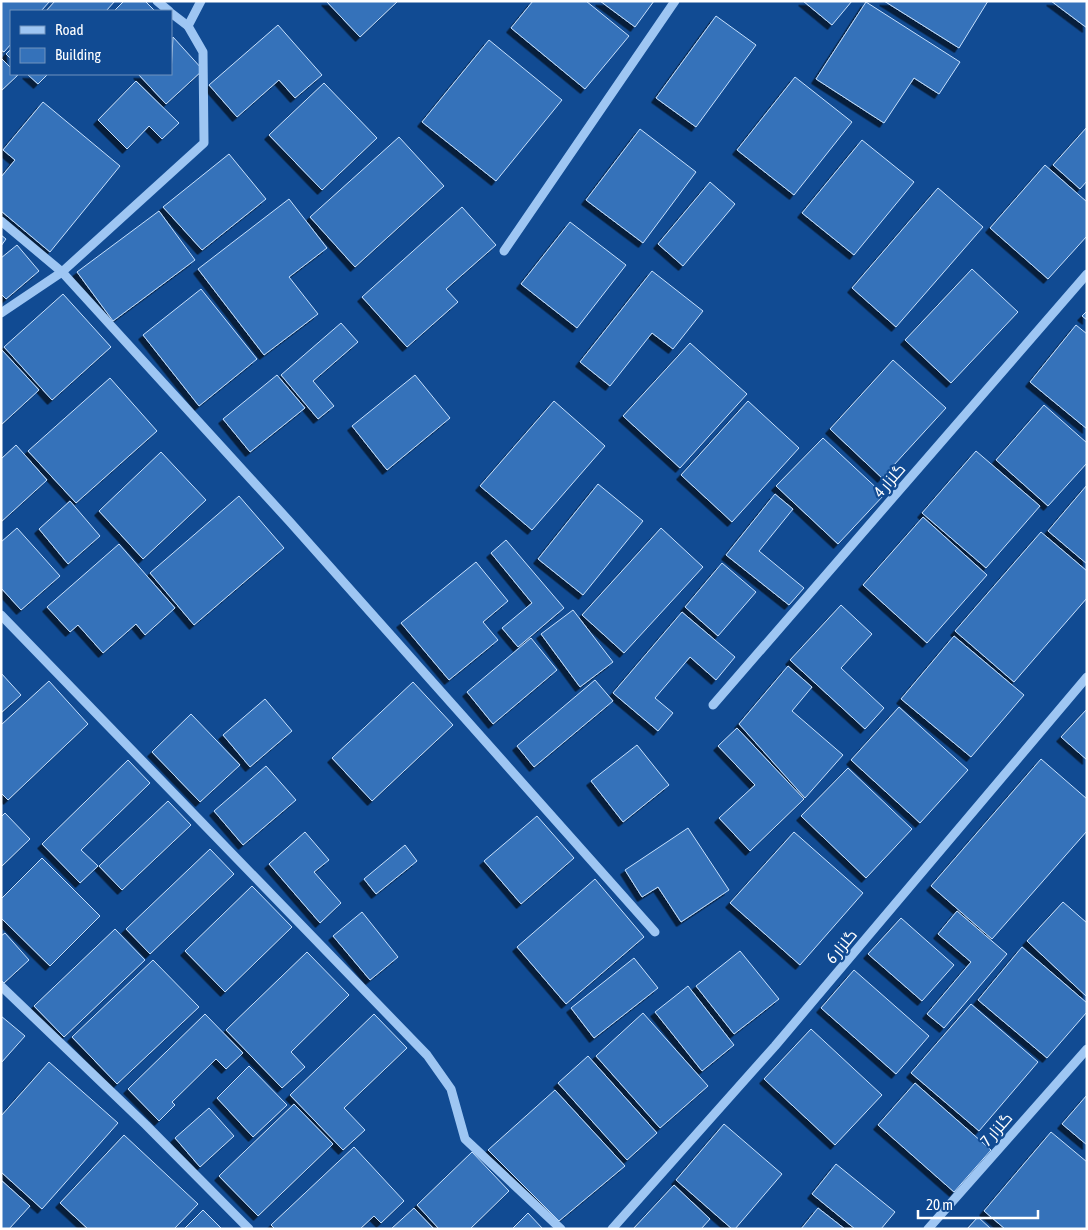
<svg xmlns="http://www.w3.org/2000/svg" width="1088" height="1230" font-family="'Asap Condensed',Cairo,sans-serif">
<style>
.building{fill:#3572ba;stroke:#c6e0fd;filter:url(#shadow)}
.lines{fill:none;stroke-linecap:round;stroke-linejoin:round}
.minor{stroke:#9ec6f3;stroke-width:9}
.labels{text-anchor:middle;stroke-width:4.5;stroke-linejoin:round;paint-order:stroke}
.street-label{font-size:16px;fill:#fff;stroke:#114b93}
</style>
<defs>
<filter id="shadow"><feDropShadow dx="-4.5" dy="4.5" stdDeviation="0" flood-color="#0009"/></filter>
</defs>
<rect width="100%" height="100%" fill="#114b93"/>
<!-- building -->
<g class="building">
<polygon points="1,1 50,1 41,11 11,11 11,44 4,52 1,50"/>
<polygon points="55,1 115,1 106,11 46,11"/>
<polygon points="124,1 145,1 155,11 114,11"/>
<polygon points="326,1 398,1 360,37"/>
<polygon points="533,1 586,1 629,36 585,89 511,28"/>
<polygon points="600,1 654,1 635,27"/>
<polygon points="803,1 852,1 832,25"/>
<polygon points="884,1 988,1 959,48"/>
<polygon points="1051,1 1087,1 1087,28"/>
<polygon points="866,2 960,62 939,94 914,78 884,123 816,79"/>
<polygon points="716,16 756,45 696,127 656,98"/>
<polygon points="278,25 322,75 295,98 279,80 237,117 209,85"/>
<polygon points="173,37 203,70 166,104 138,74 171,74"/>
<polygon points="489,40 562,100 496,181 422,122"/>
<polygon points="11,49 11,59 6,54"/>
<polygon points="1,58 11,68 11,74 18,75 1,91"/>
<polygon points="27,74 48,74 38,84"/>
<polygon points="795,77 852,122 794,195 737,150"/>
<polygon points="136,81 179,123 162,139 149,126 127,149 98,120"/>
<polygon points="324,83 377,138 322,190 269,135"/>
<polygon points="43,102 120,166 50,252 1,211 1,177 15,160 3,150"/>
<polygon points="1087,127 1087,181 1080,189 1053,165"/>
<polygon points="640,129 696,172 643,243 586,200"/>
<polygon points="399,137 444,186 355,267 310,217"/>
<polygon points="862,140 914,182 854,255 802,213"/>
<polygon points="229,154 266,199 202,250 163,207"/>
<polygon points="1045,165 1087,202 1087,236 1048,279 990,228"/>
<polygon points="710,182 735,204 683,266 658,244"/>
<polygon points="938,188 983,227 896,327 852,288"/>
<polygon points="289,199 327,248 289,277 318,314 264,355 198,269"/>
<polygon points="462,207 496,245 446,289 458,302 407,347 362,297"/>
<polygon points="159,211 195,260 113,321 77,272"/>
<polygon points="570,222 626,265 577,328 521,284"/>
<polygon points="1,235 6,239 1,246"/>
<polygon points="17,245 39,271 6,299 1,294 1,258"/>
<polygon points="972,269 1018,312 951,383 905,340"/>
<polygon points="652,271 703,311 673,349 652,333 610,386 580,362"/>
<polygon points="201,289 257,359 199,406 143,335"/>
<polygon points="63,294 111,347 52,400 4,347"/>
<polygon points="1087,311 1087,320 1082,316"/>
<polygon points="341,323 358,342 313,381 334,406 318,419 281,375"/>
<polygon points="1076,325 1087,334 1087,429 1030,382"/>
<polygon points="690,343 747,394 680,468 623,416"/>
<polygon points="1,349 39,390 1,425"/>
<polygon points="893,360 946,408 882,478 830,429"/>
<polygon points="277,375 305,408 250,452 223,419"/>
<polygon points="415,375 450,418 387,470 352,426"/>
<polygon points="110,378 157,431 76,503 28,451"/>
<polygon points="554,401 605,446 532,530 480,486"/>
<polygon points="748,401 799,448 732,522 681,475"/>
<polygon points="1044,405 1087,443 1087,463 1048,506 996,460"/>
<polygon points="823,438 884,495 838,544 776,486"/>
<polygon points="16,445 47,480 1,522 1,459"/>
<polygon points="976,451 1040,506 986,568 922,513"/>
<polygon points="161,452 206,500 143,559 99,511"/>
<polygon points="598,484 643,521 583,595 538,559"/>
<polygon points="1087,485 1087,564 1048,531"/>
<polygon points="775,494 793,509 759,551 804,588 789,605 726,555"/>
<polygon points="239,496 284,548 194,625 150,573"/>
<polygon points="70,501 100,536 68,564 39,529"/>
<polygon points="923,517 987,575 927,643 863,585"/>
<polygon points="17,528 60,576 21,610 1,588 1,542"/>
<polygon points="661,528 703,567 624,653 582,615"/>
<polygon points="1041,532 1087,571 1087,598 1014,682 955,631"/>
<polygon points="506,540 564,608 518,647 502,628 532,603 491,553"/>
<polygon points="119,544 175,608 145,635 136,624 103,653 78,625 70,632 47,607"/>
<polygon points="476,562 508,601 483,622 498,640 449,680 401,623"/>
<polygon points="722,563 756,592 718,636 685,607"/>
<polygon points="841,605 872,634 841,668 884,708 865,729 790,660"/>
<polygon points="573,610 613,662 580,687 541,634"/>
<polygon points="682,612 735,657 716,680 690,657 655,698 673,713 658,731 613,693"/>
<polygon points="954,636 1024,695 971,757 901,699"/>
<polygon points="531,638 557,670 493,724 467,692"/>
<polygon points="788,666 812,687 792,711 843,755 805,798 739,724"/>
<polygon points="1,673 21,695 1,713"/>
<polygon points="595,680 613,701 534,767 517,746"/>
<polygon points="49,681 88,724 8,800 1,793 1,725"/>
<polygon points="413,682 453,725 372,801 332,758"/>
<polygon points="265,699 292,731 250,767 223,735"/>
<polygon points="899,707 968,770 920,823 851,760"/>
<polygon points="1087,709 1087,760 1061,737"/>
<polygon points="191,714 240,765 200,802 152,752"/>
<polygon points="737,728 804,799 750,851 719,818 755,785 718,746"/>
<polygon points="637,745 669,785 623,822 591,781"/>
<polygon points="1041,759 1087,799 1087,831 992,939 931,886"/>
<polygon points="128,760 150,783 81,850 98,866 80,883 42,844"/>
<polygon points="266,766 296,800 243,845 214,811"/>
<polygon points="848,768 912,829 866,878 801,816"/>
<polygon points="168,801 191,825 122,890 99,866"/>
<polygon points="5,813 30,839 1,867 1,817"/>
<polygon points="537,816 574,858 521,904 484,861"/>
<polygon points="688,828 729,890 681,922 658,887 642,897 625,870"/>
<polygon points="305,832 329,860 314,872 341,903 320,923 269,864"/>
<polygon points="794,832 863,893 800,965 730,903"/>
<polygon points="405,845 417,861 376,894 364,879"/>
<polygon points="210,849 234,874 150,954 126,929"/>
<polygon points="42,858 100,916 50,966 1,918 1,899"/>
<polygon points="595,879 644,937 566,1004 517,947"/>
<polygon points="252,886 292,927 225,992 185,951"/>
<polygon points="1063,902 1087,923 1087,997 1027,941"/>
<polygon points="957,911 1007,954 944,1028 927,1014 971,962 938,934"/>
<polygon points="362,912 398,957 370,980 333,936"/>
<polygon points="901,918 954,965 922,1001 868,954"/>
<polygon points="115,929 145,960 64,1037 34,1006"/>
<polygon points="5,933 29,960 4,983 1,980 1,936"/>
<polygon points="1022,947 1087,1003 1087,1012 1047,1058 978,1000"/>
<polygon points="740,951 779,999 734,1034 696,986"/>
<polygon points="307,952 349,995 291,1052 305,1067 282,1088 226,1030"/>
<polygon points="634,958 658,988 594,1038 571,1008"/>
<polygon points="153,960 199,1007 117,1084 72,1037"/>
<polygon points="854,970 929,1036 896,1074 821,1008"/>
<polygon points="688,986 734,1045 702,1071 655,1012"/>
<polygon points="971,1004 1038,1062 979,1131 911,1073"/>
<polygon points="643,1013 708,1086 660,1128 596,1056"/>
<polygon points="205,1014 243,1053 226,1069 216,1059 172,1102 175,1105 159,1121 128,1089"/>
<polygon points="374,1014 407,1048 344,1108 365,1130 343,1150 290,1095"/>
<polygon points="1,1016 25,1036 1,1063"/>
<polygon points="811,1029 882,1095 835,1145 764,1079"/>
<polygon points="588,1056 657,1133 627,1160 558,1083"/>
<polygon points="49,1062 118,1123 42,1209 1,1172 1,1116"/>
<polygon points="249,1066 287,1105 253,1137 217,1098"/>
<polygon points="915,1083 991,1150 954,1192 878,1125"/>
<polygon points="555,1090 625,1166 559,1221 488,1150"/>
<polygon points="1087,1095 1087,1145 1062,1124"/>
<polygon points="294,1104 333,1144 258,1216 219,1176"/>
<polygon points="209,1108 234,1136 200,1167 175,1138"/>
<polygon points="724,1124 782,1174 735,1229 732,1229 676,1180"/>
<polygon points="1051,1132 1087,1162 1087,1229 1005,1229 984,1211"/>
<polygon points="124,1135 198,1204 174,1229 88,1229 60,1203"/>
<polygon points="354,1147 404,1201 381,1223 374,1216 360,1229 275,1229 271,1225"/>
<polygon points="472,1152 509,1191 470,1229 439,1229 417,1205"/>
<polygon points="836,1164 895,1212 881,1229 855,1229 812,1194"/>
<polygon points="1,1180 30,1206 9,1229 1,1229"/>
<polygon points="674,1185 710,1219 701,1229 633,1229"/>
<polygon points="414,1208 434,1229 391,1229"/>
<polygon points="818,1208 845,1229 801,1229"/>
<polygon points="203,1210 222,1229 184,1229"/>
<polygon points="528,1213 543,1229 512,1229"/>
<polygon points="978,1217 991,1229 967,1229"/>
</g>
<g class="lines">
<!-- minor -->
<g class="minor">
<polyline points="157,1 169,11"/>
<polyline points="171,13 188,26"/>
<polyline points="1,221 62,272 290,522 655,932"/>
<polyline points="504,251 675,1"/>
<polyline points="1,313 62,272 204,143 203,52 188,26 201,1"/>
<polyline points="1,615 427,1055 451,1089 465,1139 561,1229"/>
<polyline points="713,705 1087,274"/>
<polyline points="1,986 146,1125 249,1229"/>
<polyline points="612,1229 775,1046 1087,677"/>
<polyline points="928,1229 1087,1049"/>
</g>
</g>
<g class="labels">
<!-- street labels -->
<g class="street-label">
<text transform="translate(889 480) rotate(-49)" y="6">گلزار 4</text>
<text transform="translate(841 946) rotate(-50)" y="6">گلزار 6</text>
<text transform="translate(996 1129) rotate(-49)" y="6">گلزار 7</text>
</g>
</g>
<!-- border -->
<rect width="1088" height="1230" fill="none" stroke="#ffffff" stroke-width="5"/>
<!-- legend -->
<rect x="10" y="10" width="162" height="65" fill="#114b93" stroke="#7093be"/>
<rect x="20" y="26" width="25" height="8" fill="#9ec6f3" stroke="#7093be"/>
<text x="55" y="35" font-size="15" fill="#ffffff">Road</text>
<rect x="20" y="48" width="25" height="15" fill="#3572ba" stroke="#7093be"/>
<text x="55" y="60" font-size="15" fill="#ffffff">Building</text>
<!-- scale -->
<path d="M918 1210v8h120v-8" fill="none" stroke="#ffffff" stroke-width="2.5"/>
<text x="926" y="1210" font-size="15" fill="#ffffff" stroke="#114b93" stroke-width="4" paint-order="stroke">20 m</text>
</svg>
